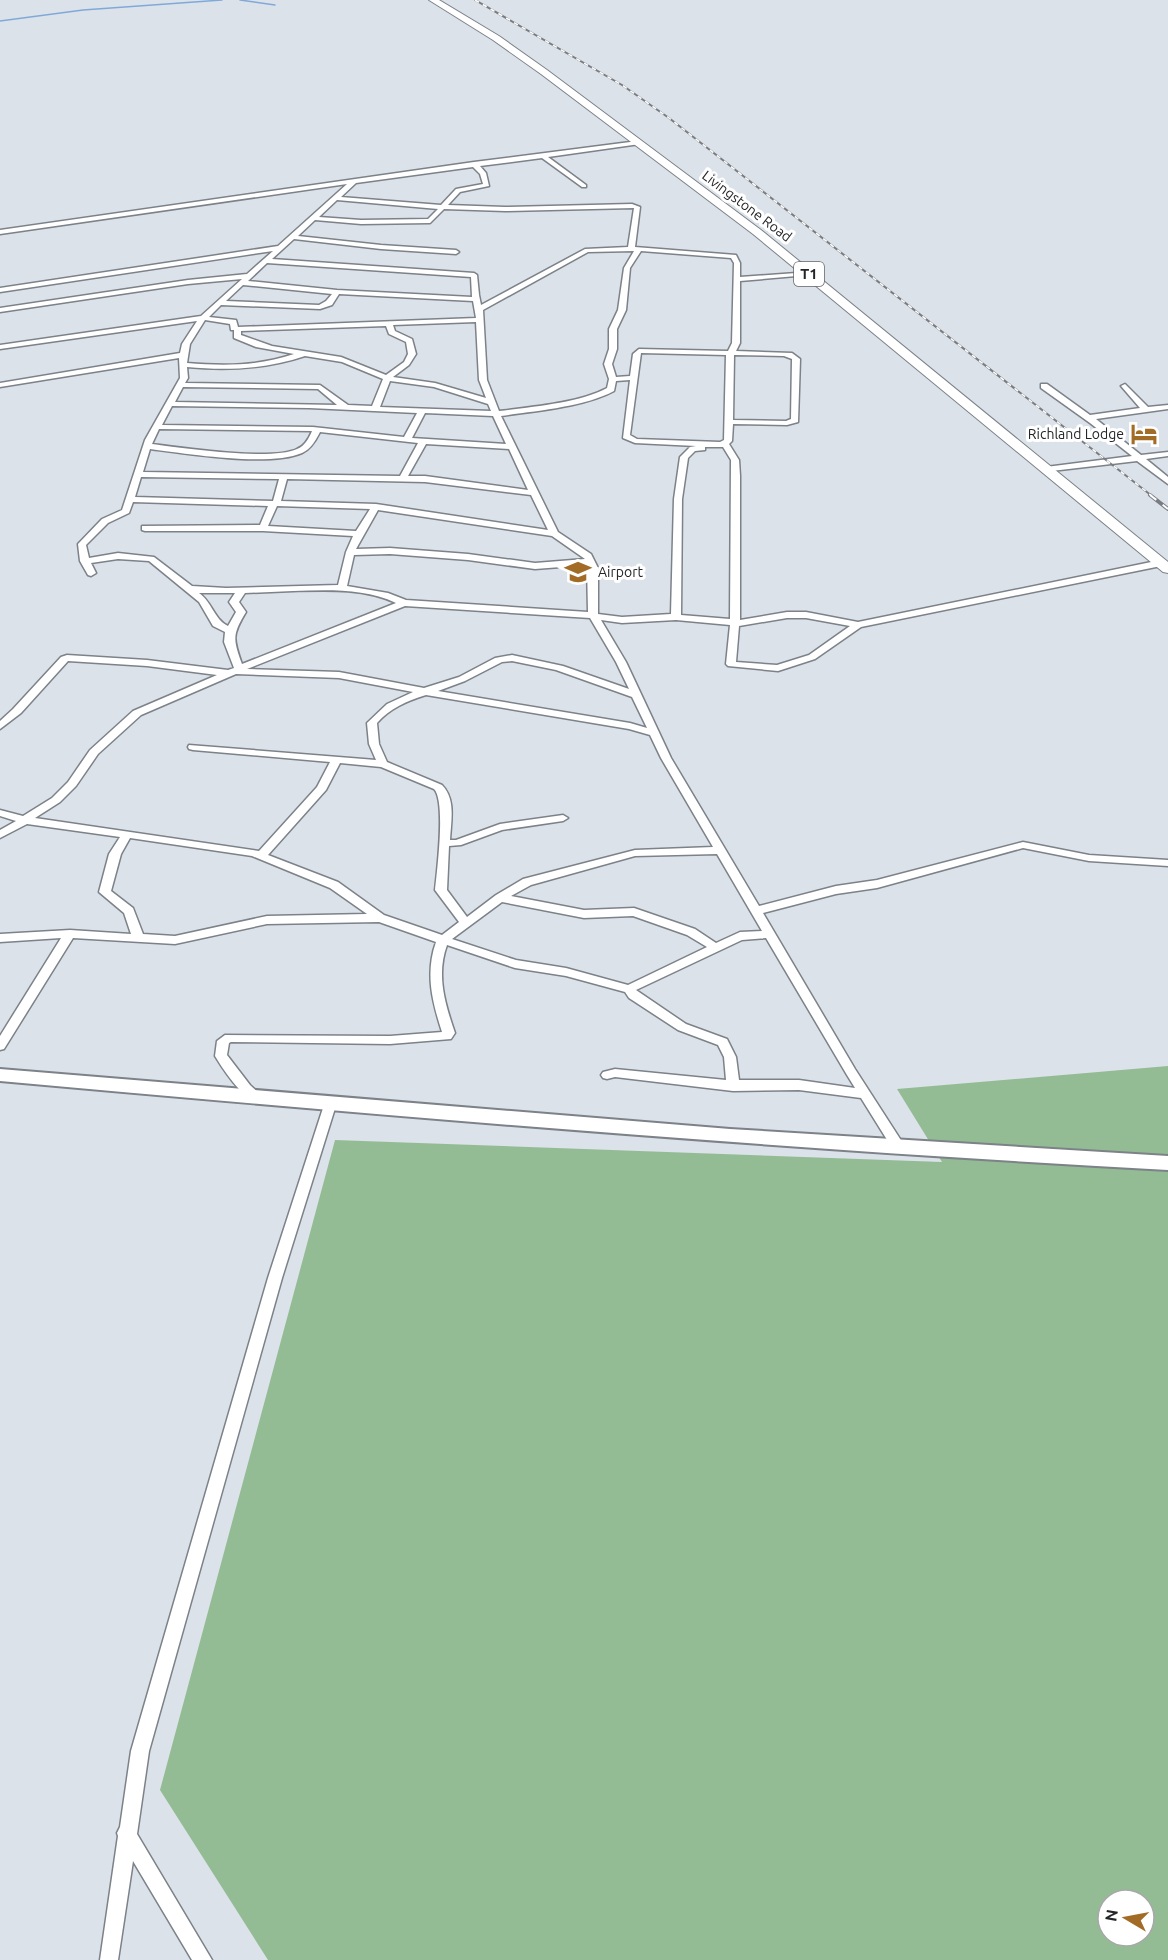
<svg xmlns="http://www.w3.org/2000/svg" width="1168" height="1960" font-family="Ubuntu,sans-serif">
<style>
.green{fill:#94bc94;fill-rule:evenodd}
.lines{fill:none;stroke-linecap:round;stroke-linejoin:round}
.stream{stroke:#80a9d8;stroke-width:1.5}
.minor-casing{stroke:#7c8288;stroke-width:3}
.secondary-casing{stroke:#7c8288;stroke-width:4}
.trunk-casing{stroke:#7c8288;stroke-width:2}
.minor{fill:#fff;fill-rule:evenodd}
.secondary{fill:#fff;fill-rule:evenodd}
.trunk{fill:#fff;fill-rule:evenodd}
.rail-far1-casing{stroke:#797d82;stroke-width:2}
.rail-casing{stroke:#797d82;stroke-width:4}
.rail-far1{stroke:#fff;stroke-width:1.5;stroke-dasharray:4.5;stroke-linecap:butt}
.rail{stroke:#fff;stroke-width:2;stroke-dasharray:8;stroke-linecap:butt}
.labels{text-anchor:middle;stroke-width:6;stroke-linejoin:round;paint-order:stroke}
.far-street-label{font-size:14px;fill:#232528;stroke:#fff}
.far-poi-label{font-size:14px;fill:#232528;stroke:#fff;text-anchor:end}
.shield{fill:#fff;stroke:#656668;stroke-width:1.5}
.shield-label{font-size:15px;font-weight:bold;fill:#232528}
</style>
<rect width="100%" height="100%" fill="#dce2ea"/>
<!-- green -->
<path class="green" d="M1168,1066V1960H268L160,1790L335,1140L942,1162L897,1089ZM1108,1900H1144V1936H1108Z"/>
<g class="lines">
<!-- stream -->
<g class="stream">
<polyline points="240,0 275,5"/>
<polyline points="0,21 83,10 222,0"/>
</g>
<!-- minor casing -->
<g class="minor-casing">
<g id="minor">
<path d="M638,141L640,144L548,157L586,185V187H582L542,158L480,166L486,173L489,186L460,192L448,205L505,207L632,204L640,207L635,247L736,255L740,263V277L810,272L811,273L808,275L740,281V343L736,351L792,353L800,359L798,422L787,425L733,424L732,441L729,444L739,460L740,476V620L787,612H806L858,622L1161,560L1166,563L1161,566L861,627L815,659L778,671L728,666L726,664L730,625L676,620L622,623L601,620L626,662L671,758L759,906L836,886L877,880L1023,842L1089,855L1168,860V866L1089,861L1023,848L877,888L836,894L763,913L855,1069L904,1145L906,1148L904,1151H894L861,1098L799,1090L733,1091L615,1077L607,1079L603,1078L601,1075L603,1072L615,1069L726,1080L724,1057L718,1045L678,1030L629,998L625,992L566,976L515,968L447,945C436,975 445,1004 455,1033L451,1039L390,1044L231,1042L229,1043L227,1055L250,1085L264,1098L263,1101C246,1106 223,1069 215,1056L217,1041L225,1035L390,1036L442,1032C432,1001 425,973 436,942L379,922L267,924L175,944L73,938L4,1049L0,1050V1036L61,938L0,942V934L70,930L131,934L124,913L99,892L109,854L120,837L27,824L0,838V830L16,821L0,816V810L23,816L52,798L68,782L90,750L133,711L217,675L147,666L68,661L21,713L0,729V721L13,709L61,657L67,655L147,660L228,670L234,668L224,642L225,632L213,626L199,602L149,561L118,559L91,563L96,573L91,576L88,575L80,561L78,544L102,519L122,510L145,440L180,378L179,358L0,387V383L180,353L182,344L197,321L0,349V345L201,316L242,279L188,284L0,312V308L188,280L247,274L273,251L0,292V288L278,246L347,184L0,234V230L474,162ZM473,167L480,174L483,184L456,189L441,205L341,197L356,183ZM337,200L438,209L428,219L361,220L319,217ZM634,208L628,247L585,249L481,305L479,295L477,275L474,273L272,259L294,239L381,249L456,254L459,252L456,250L381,245L298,236L315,220L361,224L430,223L444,209L505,211ZM634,251L624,268L618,310L609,329V349L604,364L609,379L607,388C579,403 531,407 499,411L487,380L483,310L588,252ZM641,251L731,258L734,263L732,343L728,351L639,349L633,354L630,376L616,377L612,364L617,349V329L626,310L630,268ZM267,263L471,277L472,297L337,290L248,281ZM243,285L332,294L326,301L319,305L226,301ZM339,294L473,301L476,318L238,327L236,320L209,317L221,305L320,309L332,305ZM205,320L230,324L231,330H234V338L256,347L294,354C259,366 224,366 187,363L190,344ZM476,322L479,380L486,398L435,383L393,377L409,365L416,354L412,339L395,331L393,325ZM386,326L389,334L406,342L408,354L404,362L386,375L341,357L272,346L241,335V331ZM641,353L726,355L724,440L720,442L637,439L630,435ZM734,355L784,356L792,359L791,419L786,421L733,420ZM305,356L342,362L383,379L372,406L348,405L320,385L185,383L188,378L187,367C228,371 266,369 305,356ZM630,380L623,438L635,443L696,446L690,447L680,457L674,499L671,614L622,617L598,614V568L591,554L558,532L501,416C534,411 585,407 614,391L616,381ZM390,381L434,387L488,404L491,411L380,407ZM183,387L318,389L337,405L175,402ZM172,406L309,408L417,413L404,437L313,427L162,425ZM425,413L493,416L506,444L412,438ZM159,429L312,431C309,438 305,446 297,449C271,461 183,448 152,444ZM320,432L418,443L400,476L143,472L150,449C188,454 269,467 302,453C311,449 316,440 320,432ZM426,444L509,449L528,490L425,476H408ZM705,447H723L731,460L730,619L681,615L682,499L688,458L695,451L705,450ZM141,477L279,479L273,501L135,497ZM287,479L425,482L531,495L548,530L376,504L281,501ZM133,502L268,506L260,525L142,526V530L145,531H263L353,536L346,552L338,585L226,588L192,586L154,557L118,553L89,558L86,545L108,523L129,513ZM277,506L370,509L356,531L268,526ZM378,510L552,536L585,559L535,563L468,554L390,548L356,549ZM390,554L468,560L535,569L587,565L588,612L406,600L388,593L347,586L354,555ZM293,591C327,590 364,588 396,603L242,664C233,639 232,635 246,612L239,602L245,593ZM199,593H235L229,602L236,612L228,626C214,619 212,602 199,593ZM405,606L590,618L616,662L629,689L563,666L512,655L495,658L459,677L424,688L339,672L247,669ZM787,618H806L850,626L809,655L777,665L736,662L739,626ZM512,661L556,670L632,697L647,728L630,723L438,691L465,681L502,662ZM236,674L339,678L413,692L387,704L367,723L369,744L376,760L189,745L188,747L189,749L193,750L330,762L317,787L259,851L35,818L60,802L76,786L98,754L141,715ZM426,695L629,729L650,735L661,758L713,847L635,850L523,879L496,895L467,917L447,890L449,846L461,845L502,830L563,821L568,818L563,815L500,824L456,840H450C451,821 456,799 442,785L387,762L379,744L377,723C390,708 407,701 426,695ZM340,763L381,767L434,789C446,801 437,871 435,890L459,922L442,935L384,915L338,882L268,855L326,790ZM130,838L252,856L330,888L367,914L267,916L175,936L143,934L133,908L111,891L121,854ZM717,854L762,931L740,932L716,943L695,929L634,908L584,910L511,896L531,885L635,856ZM502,902L584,918L633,916L687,935L707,947L628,985L566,968L516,960L452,939ZM766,938L847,1075L855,1088L799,1080H739L736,1057L727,1039L686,1024L636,990L742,940Z"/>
<polygon points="1041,384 1047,384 1090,415 1140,408 1121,386 1125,384 1148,407 1168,405 1168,409 1096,419 1141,455 1168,452 1168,456 1146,459 1168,477 1168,484 1137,461 1043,472 1043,468 1046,467 1132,456 1090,423 1041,388"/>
<polygon points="330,1100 335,1102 336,1105 282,1278 149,1751 137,1834 212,1960 192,1960 133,1861 118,1960 100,1960 118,1836 117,1833 120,1827 131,1751 268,1278 324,1105 325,1102"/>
</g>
</g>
<!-- secondary casing -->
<g class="secondary-casing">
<path id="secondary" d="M0,1069L730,1129L1168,1156V1170C778,1149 389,1116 0,1081Z"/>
</g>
<!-- trunk casing -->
<g class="trunk-casing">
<polygon id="trunk" points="429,0 439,0 499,36 547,70 761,230 1168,562 1168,573 1163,572 753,234 541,74 493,40"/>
</g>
<!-- minor -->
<use href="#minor" class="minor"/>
<!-- secondary -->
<use href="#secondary" class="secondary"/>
<!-- trunk -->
<use href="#trunk" class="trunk"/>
<!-- rail-far1 casing -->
<g class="rail-far1-casing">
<polyline id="rail-far1" points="475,0 622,85 669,118 1152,496"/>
</g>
<!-- rail casing -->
<g class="rail-casing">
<polyline id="rail" points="1150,495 1168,509"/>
</g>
<!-- rail-far1 -->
<use href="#rail-far1" class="rail-far1"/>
<!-- rail -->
<use href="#rail" class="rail"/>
</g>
<!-- icons -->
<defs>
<g id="hotel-bare" transform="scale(2.07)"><path d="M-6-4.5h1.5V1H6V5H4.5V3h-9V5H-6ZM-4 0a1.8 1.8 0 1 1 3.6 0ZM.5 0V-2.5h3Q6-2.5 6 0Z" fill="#a26c26" stroke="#fff" stroke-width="2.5" paint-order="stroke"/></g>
<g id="school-bare" transform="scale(2.07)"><path d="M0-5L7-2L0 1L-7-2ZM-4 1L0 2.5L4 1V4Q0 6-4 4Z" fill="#a26c26" stroke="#fff" stroke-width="2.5" paint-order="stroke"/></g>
</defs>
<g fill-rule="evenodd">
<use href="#hotel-bare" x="1144" y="434"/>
<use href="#school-bare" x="578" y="572"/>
</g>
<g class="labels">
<!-- far-street labels -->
<g class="far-street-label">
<text transform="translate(747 206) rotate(37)" y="5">Livingstone Road</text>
</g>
<!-- far-poi labels -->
<g class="far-poi-label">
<text x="1124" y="439">Richland Lodge</text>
<text x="598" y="577" text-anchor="start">Airport</text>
</g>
<!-- shield labels -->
<rect class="shield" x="794" y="262" width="30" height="24" rx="4.5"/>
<g class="shield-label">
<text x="809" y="279">T1</text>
</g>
</g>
<!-- north arrow -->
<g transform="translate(1126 1918) rotate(280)"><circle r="28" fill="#ffffff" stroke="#a7a8a9" stroke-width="1.5"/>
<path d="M0-4.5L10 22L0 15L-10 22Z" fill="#a26c26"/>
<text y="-9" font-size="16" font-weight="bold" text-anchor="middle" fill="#232528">N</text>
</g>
</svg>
